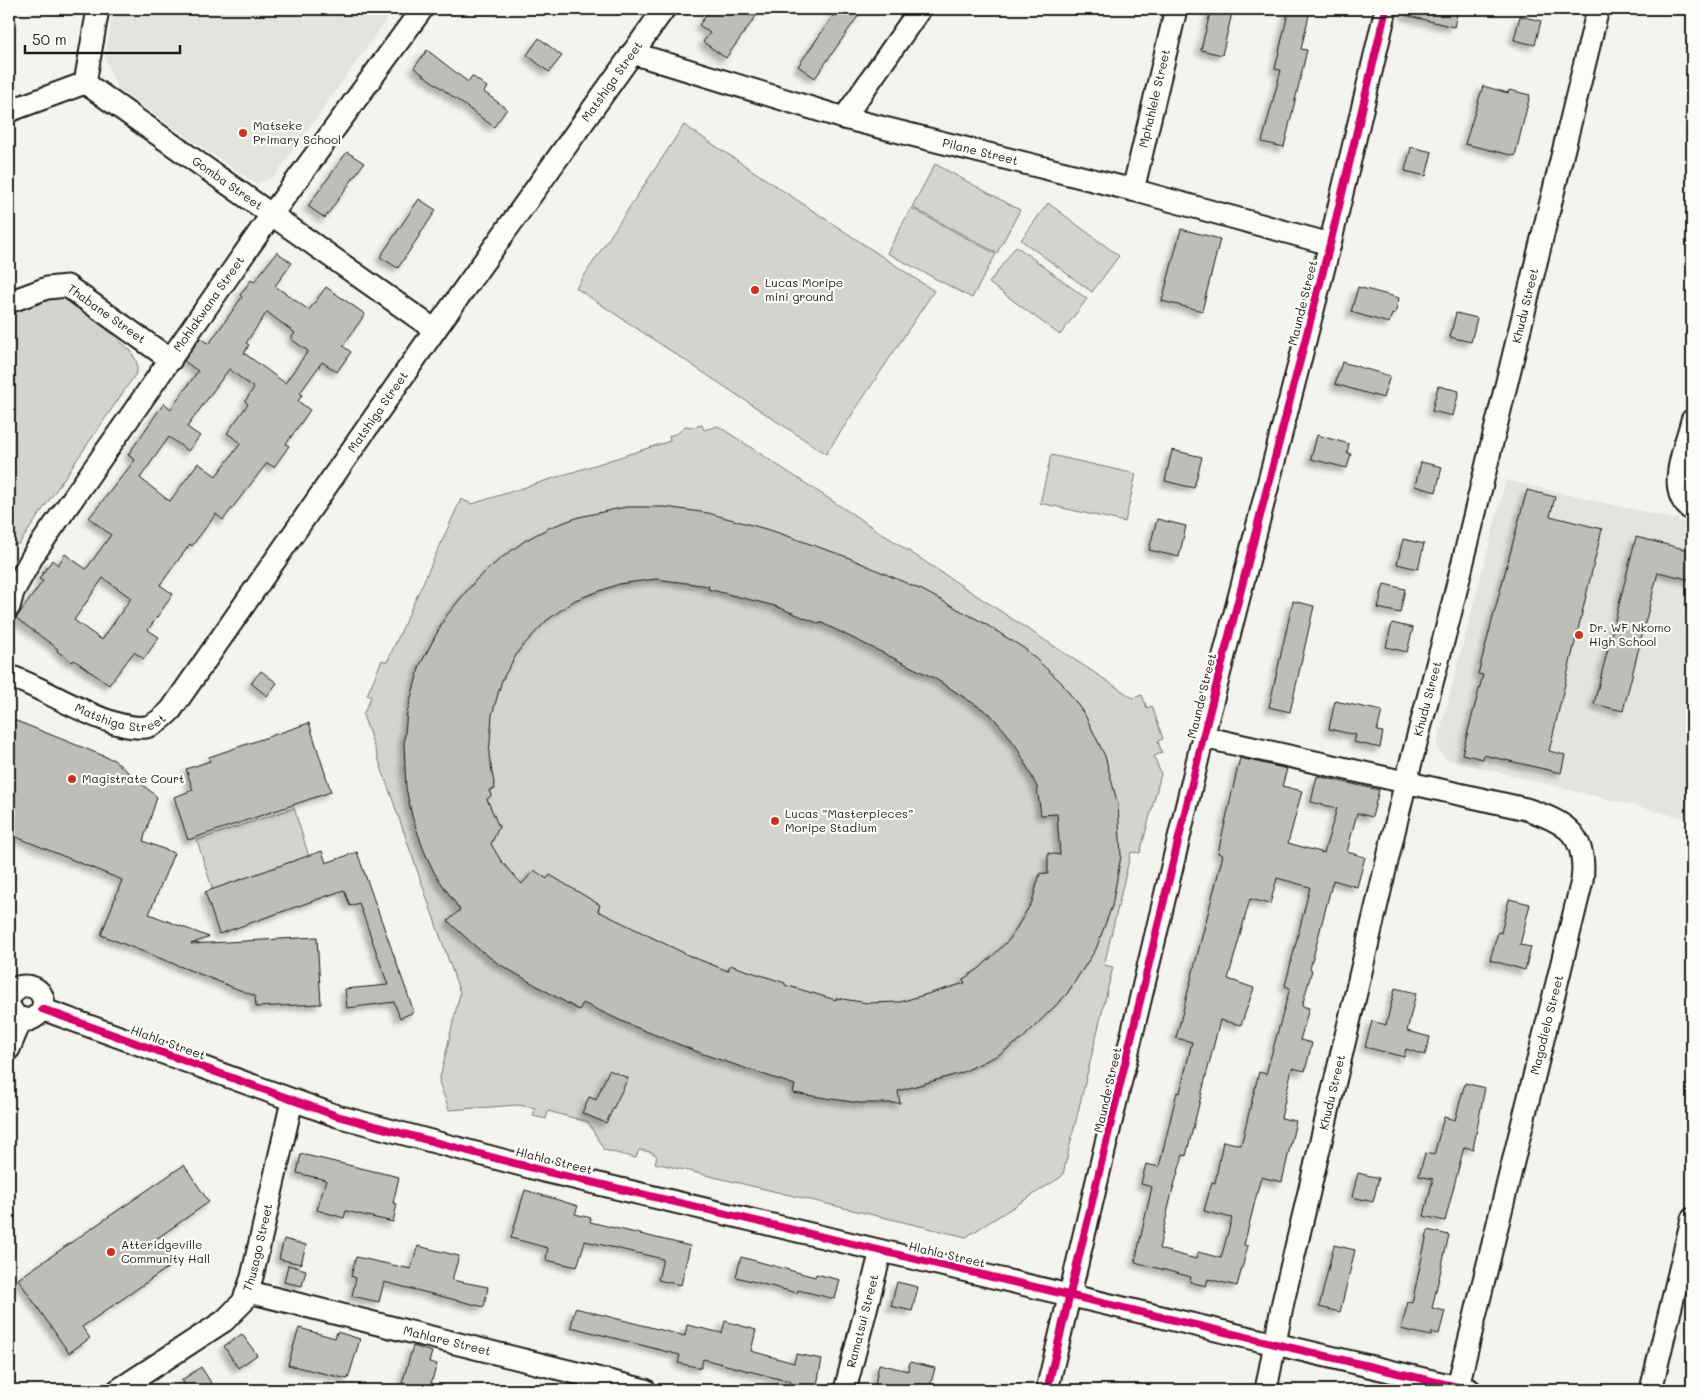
<svg xmlns="http://www.w3.org/2000/svg" width="1701" height="1399" font-family="Mali,sans-serif">
<style>
.built{fill:#e4e3de}
.green{fill:#d4d3cf;stroke:#787876}
.building{fill:#bebdba;stroke:#1c1c1c;fill-rule:evenodd;filter:url(#shadow)}
.lines{fill:none;stroke-linecap:round;stroke-linejoin:round}
.minor-casing{stroke:#1c1c1c;stroke-width:25}
.minor{stroke:#fdfcf7;stroke-width:21}
.cycleway-casing{stroke:#fdfcf7;stroke-width:11}
.cycleway{stroke:#d6006c;stroke-width:8}
.poi-dot{fill:#c8321e;stroke:#fdfcf7;stroke-width:2}
.labels{text-anchor:middle;stroke-width:4.5;stroke-linejoin:round;paint-order:stroke}
.street-label{font-size:12px;fill:#1c1c1c;stroke:#fdfcf7}
.poi-label{font-size:12px;fill:#1c1c1c;stroke:#fdfcf7;text-anchor:start}
</style>
<defs>
<filter id="shadow"><feDropShadow dx="-4.5" dy="4.5" stdDeviation="2.5" flood-color="#0004"/></filter>
</defs>
<rect width="100%" height="100%" fill="#f4f3ee"/>
<filter id="ink" filterUnits="userSpaceOnUse"><feTurbulence type="fractalNoise" baseFrequency=".02" numOctaves="2"/><feDisplacementMap in="SourceGraphic" scale="10" xChannelSelector="R" yChannelSelector="G"/><feConvolveMatrix kernelMatrix="1 2 1 2 8 2 1 2 1" color-interpolation-filters="sRGB"/></filter>
<g filter="url(#ink)">
<!-- built -->
<g class="built">
<polygon points="113,9 394,9 275,176 256,184 118,90 105,59"/>
<polygon points="1506,480 1692,523 1692,820 1445,759 1436,747"/>
</g>
<!-- green -->
<g class="green">
<polygon points="684,125 934,291 826,454 576,288"/>
<polygon points="935,164 1020,210 997,253 912,207"/>
<polygon points="1048,203 1119,256 1092,292 1021,240"/>
<polygon points="911,208 996,254 972,298 887,253"/>
<polygon points="1016,246 1087,299 1060,335 989,283"/>
<polygon points="65,293 131,351 137,363 137,372 19,544 9,545 9,312"/>
<polygon points="702,425 704,430 718,426 1133,698 1142,695 1147,708 1152,706 1163,739 1158,741 1162,753 1154,756 1161,774 1140,853 1131,852 1104,965 1113,967 1063,1174 1061,1177 966,1237 655,1163 657,1156 651,1152 639,1150 636,1158 604,1150 588,1122 548,1111 546,1119 533,1116 535,1108 518,1105 449,1110 439,1082 460,993 363,715 371,697 367,695 382,660 387,662 461,499 472,504 488,499 670,441 669,436 678,433 685,426 693,427"/>
<polygon points="1051,455 1136,474 1125,522 1040,503"/>
<polygon points="294,808 310,860 213,891 197,840"/>
</g>
<!-- building -->
<g class="building">
<polygon points="711,9 761,9 726,58 703,42 710,33 699,25"/>
<polygon points="838,9 863,9 815,78 798,66"/>
<polygon points="1211,9 1233,9 1222,55 1201,50"/>
<polygon points="1289,9 1310,11 1301,49 1307,50 1284,147 1262,142 1281,70 1275,69"/>
<polygon points="1406,9 1458,9 1454,27 1405,15"/>
<polygon points="1520,16 1541,21 1535,45 1514,40"/>
<polygon points="539,38 562,56 549,72 527,55"/>
<polygon points="427,50 468,82 472,76 487,87 484,92 507,109 494,127 414,68"/>
<polygon points="1483,86 1508,93 1509,90 1530,95 1515,156 1465,144"/>
<polygon points="1411,147 1432,152 1426,176 1405,171"/>
<polygon points="347,152 364,163 325,218 308,206"/>
<polygon points="419,199 436,210 398,268 380,257"/>
<polygon points="1181,229 1220,239 1202,311 1162,301"/>
<path d="M277,252L292,263L275,286L309,310L326,287L365,314L343,346L351,352L337,372L322,362L300,393L302,395L298,401L310,410L286,444L289,446L274,467L267,463L223,520L216,514L192,546L190,544L160,585L173,594L148,630L159,637L144,659L134,652L109,685L74,660L72,662L57,651L58,649L16,618L43,581L39,579L52,560L58,565L65,554L86,569L111,535L89,518L135,460L128,455L164,403L171,409L198,371L184,361L200,338L209,344L242,297L240,295L251,280L254,282ZM267,312L295,333L291,339L308,351L285,383L244,353L249,345L246,343ZM229,369L254,388L245,401L248,404L227,433L241,443L216,476L198,463L170,501L168,500L140,478L169,437L188,451L200,436L187,427ZM103,578L131,598L102,640L74,620Z"/>
<polygon points="1358,287 1399,298 1395,315 1392,314 1389,323 1351,312"/>
<polygon points="1456,313 1477,318 1471,342 1450,337"/>
<polygon points="1342,362 1390,376 1383,398 1335,384"/>
<polygon points="1438,386 1459,391 1453,416 1432,411"/>
<polygon points="1317,435 1349,444 1347,453 1351,454 1347,468 1311,459"/>
<polygon points="1172,450 1202,457 1194,488 1165,481"/>
<polygon points="1421,462 1442,467 1436,492 1415,486"/>
<polygon points="1527,490 1555,497 1550,516 1602,529 1549,751 1565,755 1561,773 1484,755 1483,759 1462,754 1483,675 1478,674"/>
<path d="M626,507H665L708,513L773,531L847,557L922,590L982,622L1025,649L1061,682L1085,715L1105,756L1118,805L1121,856L1112,906L1096,949L1066,995L1022,1039L1000,1054L961,1073L898,1091L900,1103H859L793,1093L795,1085L703,1054L628,1024L583,1003L579,1010L499,964L476,947L448,921L460,910L435,874L424,851L412,816L406,788L404,743L407,713L420,665L446,616L476,580L500,559L526,540L551,527L579,517ZM656,579L709,586L708,589L775,606L820,624V622L934,678L990,714L1005,731L1018,749L1037,787L1041,815L1057,814L1060,855L1048,853V874L1040,873L1032,902L1010,939L980,968L963,979L965,983L900,1002L868,1003L836,998V1000L785,985V983L730,965L728,971L690,956L598,911L600,905L550,875L547,879L534,870L522,884L501,861L491,844L499,827L487,799L491,796L489,790L495,789L489,755L492,715L502,680L519,650L546,621L575,600L619,584Z"/>
<polygon points="1157,519 1186,526 1179,557 1149,550"/>
<polygon points="1636,537 1692,551 1692,580 1658,572 1623,711 1594,704"/>
<polygon points="1403,539 1424,544 1418,569 1397,564"/>
<polygon points="1384,584 1405,589 1400,613 1378,608"/>
<polygon points="1293,601 1314,606 1290,712 1269,707"/>
<polygon points="1392,623 1413,628 1407,652 1386,647"/>
<polygon points="261,671 277,683 267,696 251,683"/>
<polygon points="1335,701 1382,711 1377,731 1383,732 1380,748 1354,742 1356,735 1329,729"/>
<polygon points="9,718 114,760 157,797 143,841 174,853 149,914 209,937 191,944 317,937 321,1004 256,1007 255,996 101,935 122,880 9,834"/>
<polygon points="309,723 331,792 188,840 174,797 193,790 186,769 210,761 209,757"/>
<path d="M1240,758L1287,769L1282,786L1302,791L1288,843L1324,853L1337,808L1311,802L1317,776L1379,790L1372,817L1357,813L1347,852L1365,857L1357,887L1333,880L1310,969L1312,970L1302,1006L1309,1008L1300,1040L1312,1043L1305,1071L1292,1068L1281,1118L1296,1121L1282,1182L1261,1177L1244,1245L1248,1246L1237,1286L1208,1279L1206,1286L1190,1282L1191,1277L1135,1262L1152,1187L1141,1184L1146,1164L1159,1167L1177,1092L1180,1093L1192,1042L1176,1038L1223,855L1218,853ZM1277,878L1310,887L1285,986L1290,988L1266,1074L1259,1072L1241,1145L1223,1141L1215,1183L1212,1182L1204,1211L1232,1218L1221,1258L1198,1252L1196,1259L1159,1249L1172,1192L1183,1155L1186,1156L1220,1020L1241,1025L1254,988L1228,979L1250,899L1270,904Z"/>
<polygon points="322,851 326,863 357,852 414,1012 400,1018 394,1002 347,1008 345,989 388,985 359,903 350,906 344,890 219,934 205,892"/>
<polygon points="1509,899 1530,904 1520,945 1531,947 1525,970 1490,960 1498,932 1501,933"/>
<polygon points="1395,988 1416,993 1407,1031 1430,1037 1425,1055 1406,1049 1404,1057 1365,1047 1372,1021 1386,1025"/>
<polygon points="609,1070 628,1078 606,1123 582,1113 589,1097 596,1100"/>
<polygon points="1465,1083 1485,1088 1473,1149 1464,1147 1445,1221 1424,1216 1433,1179 1419,1176 1425,1153 1434,1155 1444,1117 1455,1120"/>
<polygon points="301,1154 399,1177 393,1203 397,1204 393,1222 346,1211 344,1218 317,1210 326,1180 297,1173"/>
<polygon points="184,1165 209,1202 156,1239 173,1264 82,1327 90,1338 69,1353 18,1279"/>
<polygon points="1358,1173 1379,1178 1373,1202 1352,1197"/>
<polygon points="525,1190 578,1206 575,1214 591,1218 590,1222 690,1246 681,1285 658,1280 663,1259 585,1241 577,1267 546,1260 548,1248 511,1238"/>
<polygon points="1428,1230 1449,1235 1432,1308 1445,1311 1439,1334 1432,1332 1431,1336 1401,1329 1408,1302 1412,1303"/>
<polygon points="284,1239 306,1245 301,1264 279,1259"/>
<polygon points="1334,1245 1355,1250 1340,1312 1319,1307"/>
<polygon points="418,1246 459,1256 452,1280 488,1287 484,1307 384,1282 379,1302 352,1296 356,1278 351,1276 356,1257 411,1269"/>
<polygon points="741,1257 815,1277 816,1274 840,1280 835,1299 798,1290 797,1293 736,1277"/>
<polygon points="288,1265 306,1270 302,1286 284,1282"/>
<polygon points="897,1282 918,1287 912,1311 891,1306"/>
<polygon points="575,1308 685,1336 687,1325 722,1333 725,1321 756,1330 751,1351 794,1363 796,1354 822,1359 816,1390 789,1390 791,1382 703,1359 701,1368 678,1363 680,1355 571,1327"/>
<polygon points="299,1328 335,1338 337,1332 360,1339 348,1379 288,1365"/>
<polygon points="242,1334 257,1355 238,1368 224,1346"/>
<polygon points="413,1346 432,1352 429,1362 437,1364 429,1390 400,1390"/>
<polygon points="910,1362 935,1368 929,1390 874,1390 879,1364 908,1371"/>
<polygon points="201,1367 212,1384 203,1390 189,1390 182,1380"/>
</g>
<g class="lines">
<!-- minor casing -->
<g class="minor-casing">
<g id="minor">
<path id="s1" d="M632,53L844,118L1133,190L1330,244"/>
<polyline points="85,83 98,9"/>
<path id="s2" d="M9,111L85,83L435,330"/>
<polyline points="844,118 920,9"/>
<path id="s3" d="M1133,190L1176,9"/>
<path id="s4" d="M9,302L47,288L67,286L171,360"/>
<path d="M1692,420C1686,446 1664,491 1692,510"/>
<path id="s5" d="M9,607L13,592L34,554L272,214L422,9"/>
<path id="s6" d="M9,676C46,688 109,732 146,727C156,725 164,717 171,710L435,330L664,9"/>
<path d="M1203,737L1526,809C1566,822 1588,835 1582,881L1457,1390"/>
<path d="M9,998L18,987C44,980 54,1011 29,1020L16,1017L9,1006"/>
<polyline points="42,1009 337,1116 544,1171 1470,1390"/>
<polyline points="9,1049 21,1020"/>
<path id="s7" d="M249,1292L645,1390"/>
<path id="s8" d="M118,1390L224,1321L243,1302L252,1277L292,1101"/>
<path id="s9" d="M845,1390L881,1251"/>
<polyline points="1047,1390 1203,737 1330,244 1386,9"/>
<path id="s10" d="M1266,1390L1283,1302L1406,781L1449,619L1598,9"/>
<polyline points="1651,1390 1692,1219"/>
</g>
</g>
<!-- minor -->
<use href="#minor" class="minor"/>
<!-- cycleway casing -->
<g class="cycleway-casing">
<g id="cycleway">
<polyline points="42,1009 337,1116 544,1171 1470,1390"/>
<polyline points="1047,1390 1203,737 1330,244 1386,9"/>
</g>
</g>
<!-- cycleway -->
<use href="#cycleway" class="cycleway"/>
</g>
</g>
<!-- markers -->
<g class="poi-dot">
<circle cx="243" cy="133" r="5"/>
<circle cx="755" cy="290" r="5"/>
<circle cx="1579" cy="635" r="5"/>
<circle cx="72" cy="779" r="5"/>
<circle cx="775" cy="821" r="5"/>
<circle cx="111" cy="1252" r="5"/>
</g>
<g class="labels">
<!-- street labels -->
<g class="street-label">
<text dy="4" stroke="none"><textPath href="#s6" startOffset="946">Matshiga Street</textPath></text>
<text dy="4" stroke="none"><textPath href="#s3" startOffset="94">Mphahlele Street</textPath></text>
<text dy="4" stroke="none"><textPath href="#s1" startOffset="362">Pilane Street</textPath></text>
<text dy="4" stroke="none"><textPath href="#s2" startOffset="255">Gomba Street</textPath></text>
<text transform="translate(1303 303) rotate(-76)" y="4">Maunde Street</text>
<text dy="4" stroke="none"><textPath href="#s5" startOffset="364">Mohlakwana Street</textPath></text>
<text dy="4" stroke="none"><textPath href="#s10" startOffset="1115">Khudu Street</textPath></text>
<text dy="4" stroke="none"><textPath href="#s4" startOffset="109">Thabane Street</textPath></text>
<text dy="4" stroke="none"><textPath href="#s6" startOffset="541">Matshiga Street</textPath></text>
<text transform="translate(1202 696) rotate(-76)" y="4">Maunde Street</text>
<text dy="4" stroke="none"><textPath href="#s10" startOffset="710">Khudu Street</textPath></text>
<text dy="4" stroke="none"><textPath href="#s6" startOffset="121">Matshiga Street</textPath></text>
<text transform="translate(1547 1025) rotate(-76)" y="4">Magodielo Street</text>
<text transform="translate(168 1043) rotate(20)" y="4">Hlahla Street</text>
<text transform="translate(1108 1090) rotate(-77)" y="4">Maunde Street</text>
<text dy="4" stroke="none"><textPath href="#s10" startOffset="305">Khudu Street</textPath></text>
<text transform="translate(554 1161) rotate(14)" y="4">Hlahla Street</text>
<text dy="4" stroke="none"><textPath href="#s8" startOffset="210">Thusago Street</textPath></text>
<text transform="translate(947 1255) rotate(13)" y="4">Hlahla Street</text>
<text dy="4" stroke="none"><textPath href="#s9" startOffset="71">Ramatsui Street</textPath></text>
<text dy="4" stroke="none"><textPath href="#s7" startOffset="204">Mahlare Street</textPath></text>
</g>
<!-- poi labels -->
<g class="poi-label">
<text x="253" y="130">Matseke<tspan x="253" dy="14">Primary School</tspan></text>
<text x="765" y="287">Lucas Moripe<tspan x="765" dy="14">mini ground</tspan></text>
<text x="1589" y="632">Dr. WF Nkomo<tspan x="1589" dy="14">High School</tspan></text>
<text x="82" y="783">Magistrate Court</text>
<text x="785" y="818">Lucas “Masterpieces”<tspan x="785" dy="14">Moripe Stadium</tspan></text>
<text x="121" y="1249">Atteridgeville<tspan x="121" dy="14">Community Hall</tspan></text>
</g>
</g>
<!-- margin -->
<rect width="1701" height="1399" fill="none" stroke="#fdfcf7" stroke-width="30"/>
<rect x="15" y="15" width="1671" height="1369" fill="none" stroke="#1c1c1c" stroke-width="2" filter="url(#ink)"/>
<!-- scale -->
<path d="M25 45v8h155v-8" fill="none" stroke="#1c1c1c" stroke-width="2.5"/>
<text x="32" y="45" font-size="15" fill="#1c1c1c" stroke="#fdfcf7" stroke-width="4" paint-order="stroke">50 m</text>
</svg>
